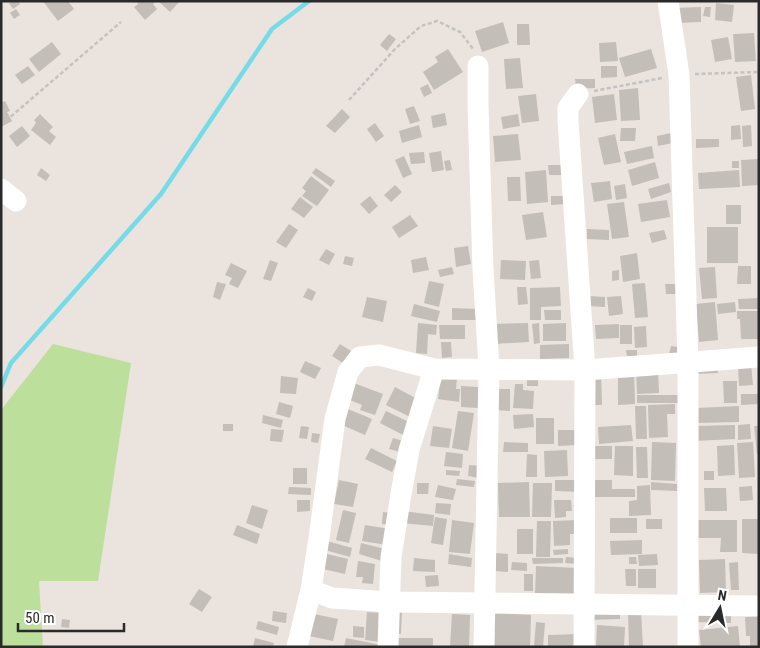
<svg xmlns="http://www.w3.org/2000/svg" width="760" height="648" font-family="'Roboto Condensed',sans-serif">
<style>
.green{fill:#bddf9c}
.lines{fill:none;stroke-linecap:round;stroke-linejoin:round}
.stream{stroke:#76dbe8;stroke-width:4.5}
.building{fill:#c4beb8}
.path{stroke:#c3c3c3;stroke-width:2.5;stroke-dasharray:4 2.5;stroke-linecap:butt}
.minor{stroke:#fff;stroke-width:21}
</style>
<rect width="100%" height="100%" fill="#ebe3dd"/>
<!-- green -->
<polygon class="green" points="53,344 131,363 98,581 39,581 43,647 1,647 1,410"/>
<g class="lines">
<!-- stream -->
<polyline class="stream" points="1,387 11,363 161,194 272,29 309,1"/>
</g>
<!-- building -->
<g class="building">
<polygon points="12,1 18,1 20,4 13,9 9,3"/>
<polygon points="43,1 68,1 74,9 58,21"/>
<polygon points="136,1 156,1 153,4 157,9 145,20 134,7 138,4"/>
<polygon points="158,1 180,1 170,12"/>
<polygon points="716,3 734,5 732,22 715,20"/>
<polygon points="701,7 701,22 676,23 675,8"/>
<polygon points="705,7 711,7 710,17 703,16"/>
<polygon points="16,9 20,15 14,19 10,13"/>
<polygon points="503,22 509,43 482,52 475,31"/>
<polygon points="517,24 529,24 530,45 517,45"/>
<polygon points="754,33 756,61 735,62 733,34"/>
<polygon points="389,34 396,39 387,51 380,45"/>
<polygon points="728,37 732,59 715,62 711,40"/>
<polygon points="52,42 61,54 39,72 29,59"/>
<polygon points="616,42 618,61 600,62 599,43"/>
<polygon points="448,49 463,72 434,90 423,72 438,62 435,57"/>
<polygon points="651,49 657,68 625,77 619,58"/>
<polygon points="520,58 523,88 506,89 504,59"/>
<polygon points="28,66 35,75 22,84 15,75"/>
<polygon points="601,66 617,66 617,77 601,78"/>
<polygon points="751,75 755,109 741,111 736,77"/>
<polygon points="575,79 595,79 595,88 576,89"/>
<polygon points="428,84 432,93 424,97 420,88"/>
<polygon points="638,88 640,120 621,121 619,90"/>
<polygon points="536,94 539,121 522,123 518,96"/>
<polygon points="614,94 617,120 595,123 592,97"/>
<polygon points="5,101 10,111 7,112 12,121 1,127 1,103"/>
<polygon points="414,106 420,121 410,124 405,109"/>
<polygon points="342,109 350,117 335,133 326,126"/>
<polygon points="445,113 447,125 433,128 431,116"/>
<polygon points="40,114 53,127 49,131 56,137 50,145 31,130 36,123 34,120"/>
<polygon points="518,114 520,126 503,129 501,117"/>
<polygon points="375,123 384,136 376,142 367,129"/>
<polygon points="419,125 422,137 402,143 399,131"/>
<polygon points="740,125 741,139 731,140 731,126"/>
<polygon points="751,125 752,146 743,147 742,126"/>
<polygon points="22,126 30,136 17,147 9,136"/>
<polygon points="621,128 636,128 635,141 620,141"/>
<polygon points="671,133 673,143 658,146 657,136"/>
<polygon points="518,134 521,160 495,162 493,136"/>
<polygon points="615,134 621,162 604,165 598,138"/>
<polygon points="696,139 719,139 719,147 696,148"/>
<polygon points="652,146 654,158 627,164 624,152"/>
<polygon points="441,151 444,170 432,172 429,153"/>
<polygon points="424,152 425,163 411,164 409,153"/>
<polygon points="404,156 412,174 403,178 395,160"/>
<polygon points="759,159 759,185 742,186 741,160"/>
<polygon points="450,160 452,170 446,171 444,161"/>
<rect x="732" y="161" width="7" height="7"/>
<polygon points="655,162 659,178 632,186 628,170"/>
<polygon points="548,165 565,165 566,175 549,175"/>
<polygon points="41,168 50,175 46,181 37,175"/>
<polygon points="316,168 335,181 331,187 312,173"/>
<polygon points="546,170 548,202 527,204 525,172"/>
<polygon points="739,170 740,187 699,189 698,173"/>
<polygon points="311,176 329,190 317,206 302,196 306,191 302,188"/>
<polygon points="507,177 520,177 521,201 508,201"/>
<polygon points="610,181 612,199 594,202 591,183"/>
<polygon points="669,183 671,192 651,199 648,189"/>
<polygon points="625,184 627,198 616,200 614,186"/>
<polygon points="395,185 402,192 391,202 384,195"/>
<polygon points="370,196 378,206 369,214 360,204"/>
<polygon points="551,196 567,196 567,204 551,205"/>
<polygon points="300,197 313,207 304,218 291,209"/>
<polygon points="667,200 670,217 641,222 638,204"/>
<polygon points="624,202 629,237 612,239 607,204"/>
<rect x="726" y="205" width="15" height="19"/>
<polygon points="543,212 547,237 526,240 522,215"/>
<polygon points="410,215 418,226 399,238 392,227"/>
<polygon points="289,224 298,230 286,248 276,242"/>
<rect x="707" y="227" width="31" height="36"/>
<polygon points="587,229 609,230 609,240 587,239"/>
<polygon points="664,230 667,239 652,243 649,233"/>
<polygon points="468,246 471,264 456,267 454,248"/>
<polygon points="326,249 335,254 329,265 319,260"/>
<polygon points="637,253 640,279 623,282 620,256"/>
<polygon points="345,256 354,258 352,266 343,264"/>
<polygon points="426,257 429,270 413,273 411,260"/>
<polygon points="270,260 278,263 271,281 263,279"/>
<polygon points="501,260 526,261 525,280 500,279"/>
<polygon points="539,260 541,278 531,279 529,261"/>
<polygon points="231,263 247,271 238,288 229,284 232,278 225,275"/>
<polygon points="738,266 751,266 751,284 737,284"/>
<polygon points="452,267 454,274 440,277 438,270"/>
<polygon points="715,267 717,298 702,299 699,268"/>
<polygon points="619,270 619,280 612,281 612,271"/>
<polygon points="429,281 444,284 439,307 424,303"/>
<polygon points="217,282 226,284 220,300 213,297"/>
<polygon points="645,283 648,317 635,318 632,284"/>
<polygon points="665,284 676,284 676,294 666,294"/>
<polygon points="517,287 526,287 528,304 518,305"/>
<polygon points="560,287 561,306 541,307 541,320 530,320 530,288"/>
<polygon points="308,288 316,292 312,301 303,297"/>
<polygon points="588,296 605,297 605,307 587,306"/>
<polygon points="621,296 623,314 609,316 607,297"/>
<polygon points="367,297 387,301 383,322 362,317"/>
<polygon points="759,298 759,309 739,309 738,299"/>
<polygon points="715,302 718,340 699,342 696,304"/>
<polygon points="735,302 736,312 718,314 717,304"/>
<polygon points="414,304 440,311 437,322 411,316"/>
<polygon points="452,308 478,309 478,320 452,320"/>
<polygon points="544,310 561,310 561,320 545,320"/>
<polygon points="737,311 759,311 759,339 741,339 740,319 737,319"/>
<polygon points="418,323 437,325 436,335 428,334 427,354 416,353"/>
<polygon points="528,323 529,342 494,344 493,324"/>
<polygon points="539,323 540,343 534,344 532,324"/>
<polygon points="566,323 566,341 543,341 543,324"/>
<polygon points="619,324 619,338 596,339 595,325"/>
<polygon points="439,325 465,325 465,339 440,339"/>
<rect x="620" y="325" width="12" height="19"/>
<polygon points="646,326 647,347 635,348 634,327"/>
<polygon points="441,342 451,342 452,357 442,358"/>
<polygon points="340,344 351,351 343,363 332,356"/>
<polygon points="569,344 569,358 540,359 540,345"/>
<polygon points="671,346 678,347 677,356 669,354"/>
<polygon points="626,350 637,350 637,356 627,356"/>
<polygon points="305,361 321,368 315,379 300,372"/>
<polygon points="717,364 718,373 696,374 695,365"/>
<polygon points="751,364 753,385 739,386 738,365"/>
<polygon points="618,369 634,369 635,404 618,405"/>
<polygon points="636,370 658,370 659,393 637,394"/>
<polygon points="590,372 601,372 602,405 591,405"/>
<polygon points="527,374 538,375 538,386 527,386"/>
<polygon points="441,375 457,378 456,389 460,389 459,402 438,399"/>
<polygon points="281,376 298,378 296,394 280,393"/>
<polygon points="723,381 737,381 737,403 724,403"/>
<polygon points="351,382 383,394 375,415 360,410 362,405 345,398"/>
<polygon points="515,384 523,384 523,390 534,391 533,409 513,408"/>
<polygon points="461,386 478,387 478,408 461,407"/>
<polygon points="395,387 421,401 412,418 386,405"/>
<polygon points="493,389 510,389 510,411 492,410"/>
<polygon points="741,394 759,394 759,404 741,405"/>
<rect x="637" y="395" width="41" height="8"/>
<polygon points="279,402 293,406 290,418 276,414"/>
<polygon points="675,404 675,414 667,414 668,437 649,438 648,405"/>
<polygon points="635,406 646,406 647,439 636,439"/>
<polygon points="739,406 739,422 696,423 696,408"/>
<polygon points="348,409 372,419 365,435 340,424"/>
<polygon points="386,411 411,423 405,436 380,423"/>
<polygon points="458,411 474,413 468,451 452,448"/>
<polygon points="533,414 534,427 514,429 513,415"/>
<polygon points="263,415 283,420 281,428 262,423"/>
<rect x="536" y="418" width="18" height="26"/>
<rect x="223" y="424" width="10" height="7"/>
<polygon points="750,424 751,439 738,440 738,425"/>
<polygon points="631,425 633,441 599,444 598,427"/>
<polygon points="735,425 735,439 695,441 695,426"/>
<polygon points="301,426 309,427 307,439 299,438"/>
<polygon points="433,426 452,429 449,448 430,446"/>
<polygon points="754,426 759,426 759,454 757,454"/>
<polygon points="271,429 284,430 282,442 270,441"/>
<polygon points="558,430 577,430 577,445 558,446"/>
<polygon points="312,433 320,434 318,443 311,442"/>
<polygon points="393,438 403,441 400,452 389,449"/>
<polygon points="504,442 528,443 528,452 503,452"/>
<polygon points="652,442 676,443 675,481 651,480"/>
<polygon points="753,442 755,477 739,478 737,443"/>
<polygon points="734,445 735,475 718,476 717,446"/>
<rect x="592" y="446" width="20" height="13"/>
<polygon points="615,446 633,446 633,476 614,475"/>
<polygon points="636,447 647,447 648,478 637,478"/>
<polygon points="371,448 397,461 392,472 365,459"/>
<polygon points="567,450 568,476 545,477 544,451"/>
<polygon points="446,452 463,454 462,468 444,466"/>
<polygon points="527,454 537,455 537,477 526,477"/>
<polygon points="469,465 481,466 480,478 468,476"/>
<rect x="293" y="468" width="14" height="16"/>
<polygon points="446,470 460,471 459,476 446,475"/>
<rect x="704" y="471" width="10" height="9"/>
<polygon points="457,479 475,481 474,487 456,485"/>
<polygon points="339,480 358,484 353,507 334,504"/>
<polygon points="555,480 581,480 581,492 555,491"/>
<polygon points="592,480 612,480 612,489 635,489 635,497 592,497"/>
<polygon points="529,482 530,517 499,517 498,483"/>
<polygon points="651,482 677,484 677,491 651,490"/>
<polygon points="417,483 429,483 428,494 417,494"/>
<polygon points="533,483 552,483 551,517 532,517"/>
<polygon points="438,485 456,489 453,500 435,497"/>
<polygon points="650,485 651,515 629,516 629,501 637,500 637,486"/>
<polygon points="752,486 753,500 740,501 739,487"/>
<polygon points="289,487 311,488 311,495 288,494"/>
<polygon points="704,488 726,488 727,511 705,511"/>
<polygon points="297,500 310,500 310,511 297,512"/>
<polygon points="554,500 571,500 572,511 566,511 566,517 555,518"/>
<polygon points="436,503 451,504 450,515 435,513"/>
<polygon points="252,505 268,510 262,529 246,523"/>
<polygon points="343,510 356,513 349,543 336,540"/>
<polygon points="403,511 434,515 433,526 402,523"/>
<polygon points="383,512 393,513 392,525 382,524"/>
<polygon points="435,517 447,519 443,545 431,543"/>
<rect x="610" y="518" width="27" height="15"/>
<rect x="646" y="519" width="16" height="10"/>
<polygon points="742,519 759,519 759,554 742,553"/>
<polygon points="452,520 474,523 470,554 449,552"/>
<polygon points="579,520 580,534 570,534 570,545 554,546 553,521"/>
<polygon points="697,520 737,520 737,552 720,552 721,538 697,538"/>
<polygon points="537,521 551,521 550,557 536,557"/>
<polygon points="237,525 260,534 257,544 233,535"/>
<polygon points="365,525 390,529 387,545 362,541"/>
<rect x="517" y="529" width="16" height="25"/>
<polygon points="642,540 642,554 611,555 610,541"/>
<polygon points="327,541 352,548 350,557 325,550"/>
<polygon points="361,543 385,549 382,561 359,554"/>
<polygon points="568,549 568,554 554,555 553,550"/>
<polygon points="495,553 508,554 508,572 494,571"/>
<polygon points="327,554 348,559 345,574 323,569"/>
<polygon points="449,554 472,558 471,567 448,564"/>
<polygon points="657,554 658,565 639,566 638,555"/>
<polygon points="566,557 579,558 578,564 565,563"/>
<polygon points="629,557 636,557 637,564 629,564"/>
<polygon points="414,558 435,560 435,572 413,571"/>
<polygon points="532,558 563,558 563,563 533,564"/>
<polygon points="725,559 726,592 700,593 699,560"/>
<polygon points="358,561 375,564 373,584 362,583 363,577 356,577"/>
<polygon points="512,562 527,563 527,571 511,570"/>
<polygon points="738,562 739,590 731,590 729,563"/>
<polygon points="536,566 577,568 577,595 535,594"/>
<polygon points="625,569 636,569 636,586 626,586"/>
<rect x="638" y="569" width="18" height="19"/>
<rect x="524" y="574" width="9" height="17"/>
<polygon points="438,575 439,586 426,587 425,576"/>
<polygon points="199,589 212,597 202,612 189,604"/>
<polygon points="393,609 402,610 401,634 392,634"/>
<polygon points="620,609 620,619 589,620 589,610"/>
<polygon points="693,609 731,609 731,623 693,622"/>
<polygon points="273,611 287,613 286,623 272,621"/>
<polygon points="628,611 641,611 643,647 629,647"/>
<polygon points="367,612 383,613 381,642 365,640"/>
<polygon points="309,613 338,619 333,641 304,635"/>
<polygon points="494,613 531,615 530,647 493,647"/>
<polygon points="452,614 470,615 469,647 450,647"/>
<polygon points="759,616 759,647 750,647 750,636 746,636 745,617"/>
<polygon points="62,619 70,620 69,628 61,627"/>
<polygon points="258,621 279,627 277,635 256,629"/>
<polygon points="536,622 545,623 543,647 534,647"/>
<polygon points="597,625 625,627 624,647 596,647"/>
<polygon points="353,626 364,627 364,638 353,637"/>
<polygon points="738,626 740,647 701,647 699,630"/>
<polygon points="579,634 579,647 548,647 548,635"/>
<polygon points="255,638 274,643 273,647 253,647"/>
<polygon points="346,638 386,646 386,647 344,647"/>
<rect x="391" y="638" width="42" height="9"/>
</g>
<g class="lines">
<!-- path -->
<g class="path">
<polyline points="695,74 759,72"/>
<polyline points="594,91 662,78"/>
<polyline points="349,100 395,49 421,26 437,21 460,32 474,50"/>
<polyline points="1,125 121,22"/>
</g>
<!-- minor -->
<g class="minor">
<polyline points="668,1 679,75 688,362 688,647"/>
<polyline points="478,66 478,106 483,269 489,368 484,647"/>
<polyline points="578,94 568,108 568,121 585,370 584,647"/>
<polyline points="1,189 16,201"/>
<polyline points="311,590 332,598 390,602 759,606"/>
<polyline points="297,647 311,590 319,538 335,419 348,372 360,357 379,355 434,369 585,370 759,357"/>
<polyline points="388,647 391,557 401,494 409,450 434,369"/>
</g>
</g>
<!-- border -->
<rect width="760" height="648" fill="none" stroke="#2a2a2a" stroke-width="5"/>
<!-- north arrow -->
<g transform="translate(720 608) rotate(10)" stroke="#ffffff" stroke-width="4" paint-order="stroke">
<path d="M0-4L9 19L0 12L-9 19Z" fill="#2a2a2a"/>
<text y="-8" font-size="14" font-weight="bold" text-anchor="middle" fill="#2a2a2a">N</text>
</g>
<!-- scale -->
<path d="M18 623v8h106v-8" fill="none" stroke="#2a2a2a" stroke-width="2.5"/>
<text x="25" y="623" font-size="15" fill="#2a2a2a" stroke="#ffffff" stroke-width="4" paint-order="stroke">50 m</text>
</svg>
